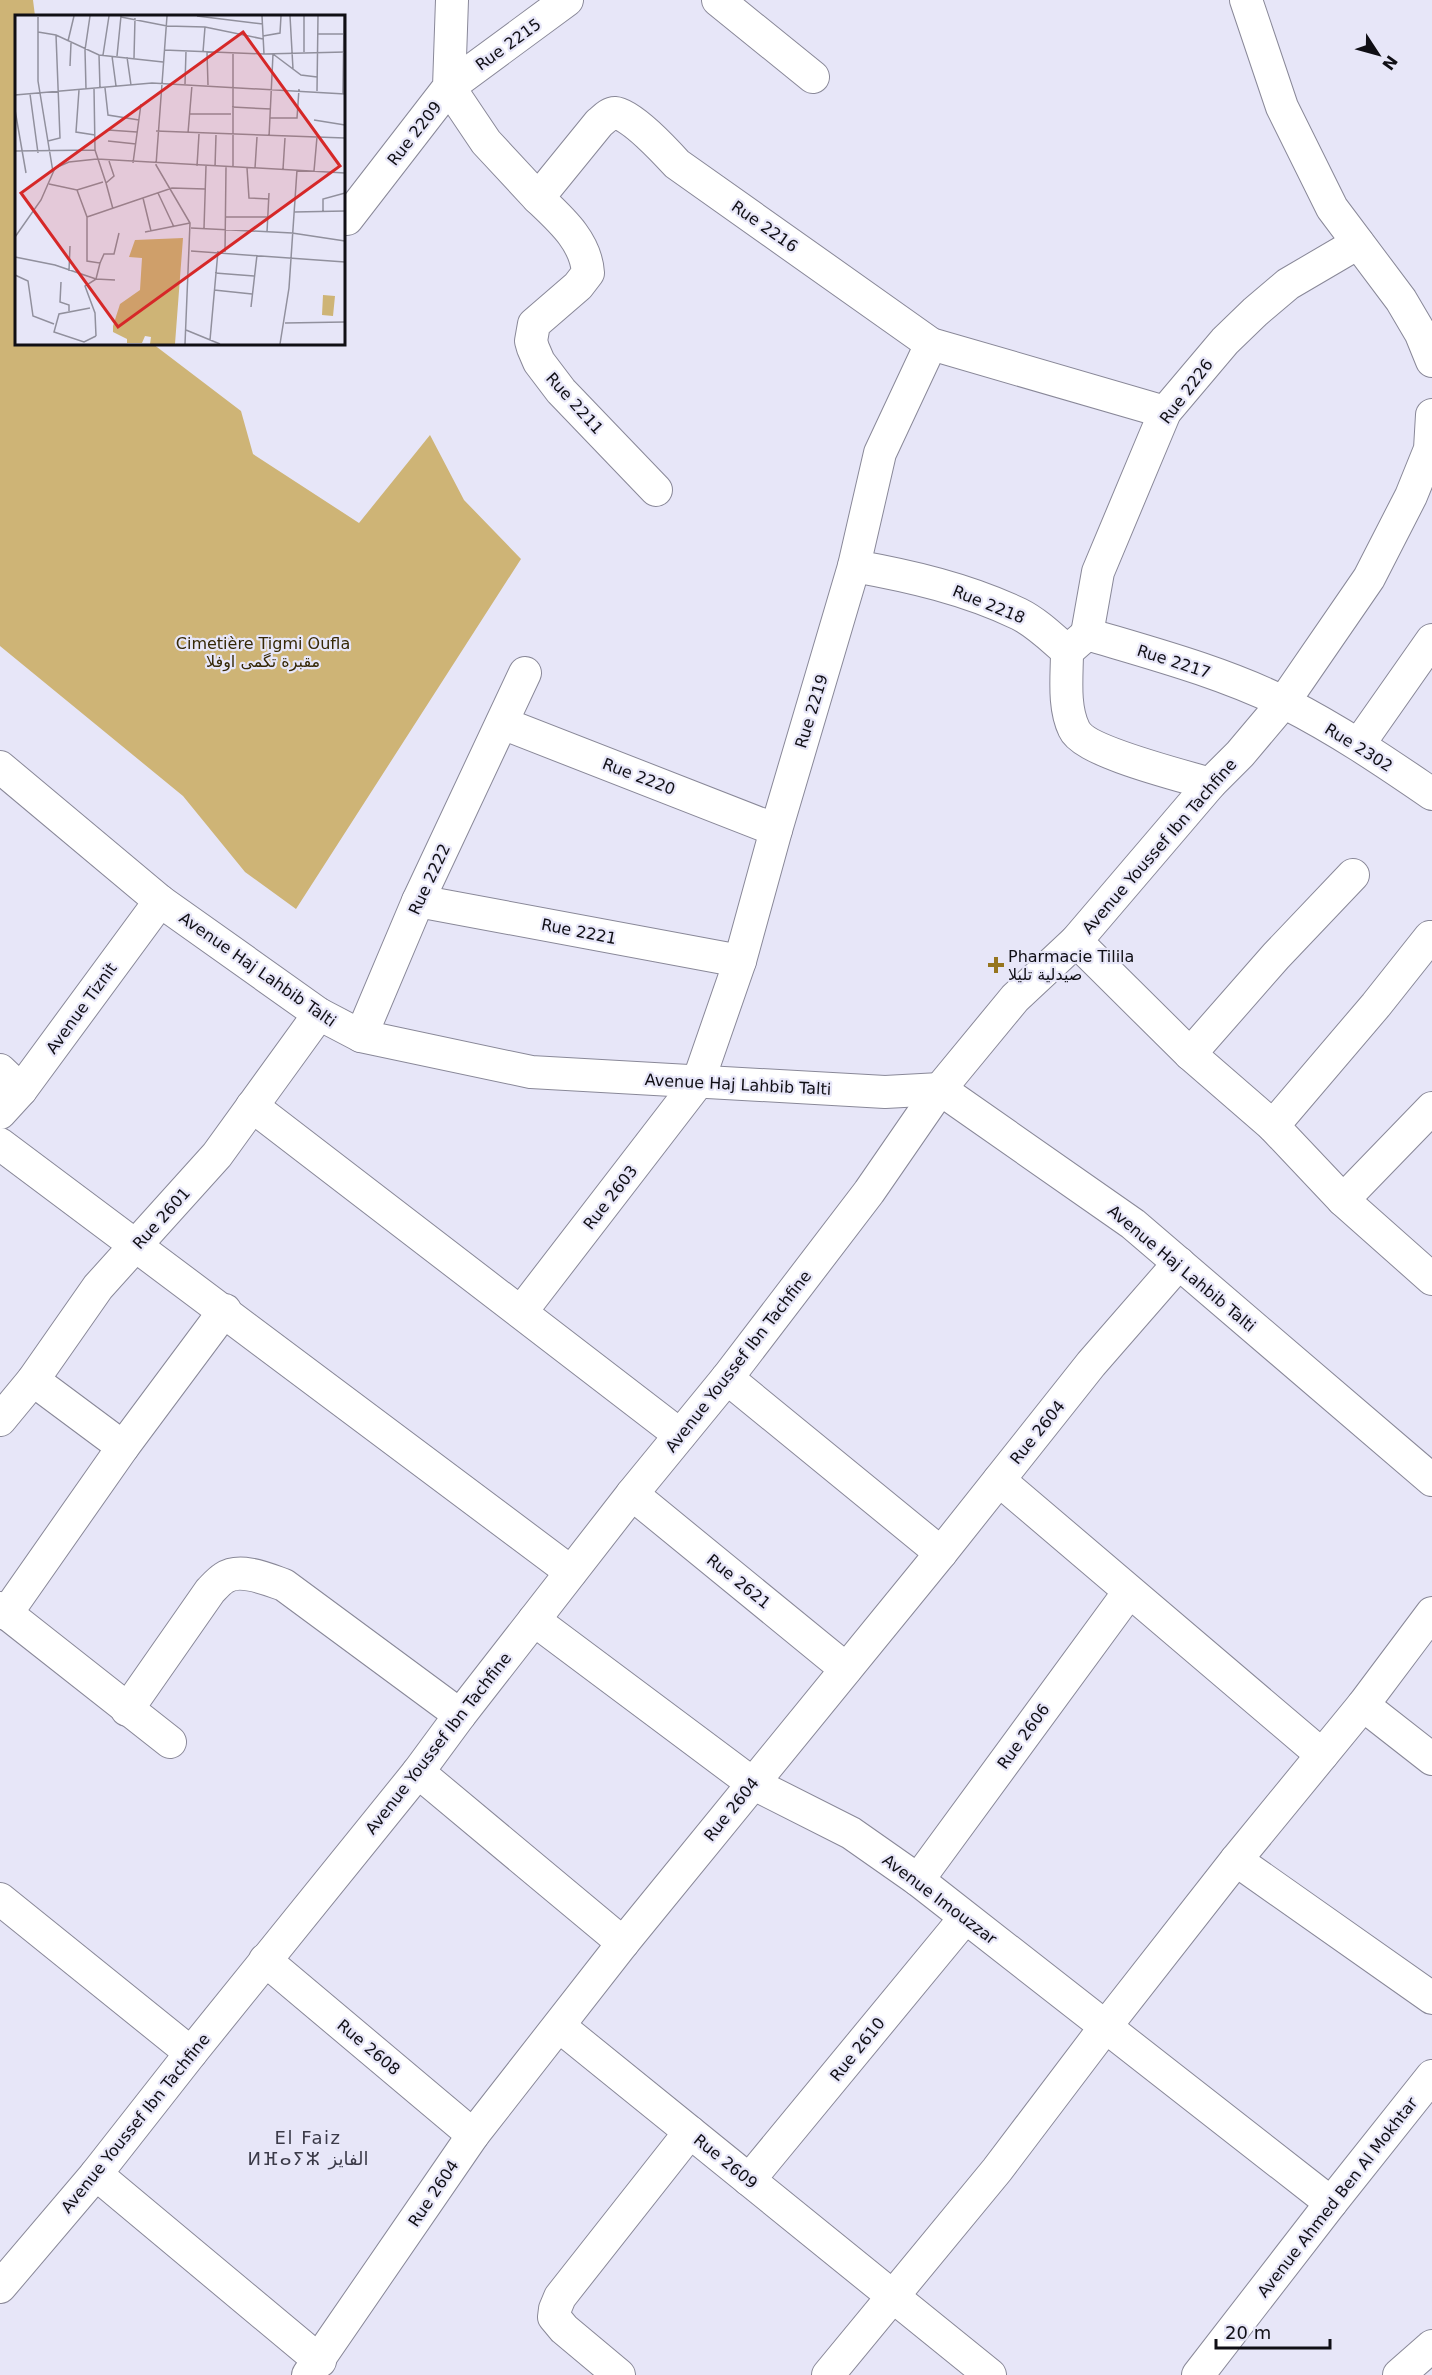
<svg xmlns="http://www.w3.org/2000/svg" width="1432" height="2375" font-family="'DejaVu Sans','Noto Naskh Arabic','Noto Sans Tifinagh',sans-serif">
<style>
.green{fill:#ceb476}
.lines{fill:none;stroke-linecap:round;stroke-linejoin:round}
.minor-casing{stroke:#898898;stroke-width:34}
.minor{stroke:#fff;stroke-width:32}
.poi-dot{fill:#96751e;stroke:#e7e6f8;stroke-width:2}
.labels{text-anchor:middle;stroke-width:4.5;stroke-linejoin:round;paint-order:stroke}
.street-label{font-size:16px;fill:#100f15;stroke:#e7e6f8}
.park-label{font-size:16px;fill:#352806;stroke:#e7e6f8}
.poi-label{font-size:16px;fill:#100f15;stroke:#e7e6f8;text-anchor:start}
.neighbourhood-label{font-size:18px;letter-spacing:1.5px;fill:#3b3a48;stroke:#e7e6f8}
.inset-road{fill:none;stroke:#91909d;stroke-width:1.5}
.view{fill:#d62828;fill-opacity:0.15;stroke:#d62828;stroke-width:3}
.inset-edge{fill:none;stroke:#100f15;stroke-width:3}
</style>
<rect width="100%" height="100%" fill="#e7e6f8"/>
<!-- green -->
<polygon class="green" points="0,0 33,0 35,16 16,16 16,344 153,344 241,411 253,454 359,523 430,435 464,500 521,559 296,909 245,872 183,796 0,646"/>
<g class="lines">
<!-- minor casing -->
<g class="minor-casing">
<g id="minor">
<polyline points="718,0 813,77"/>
<polyline points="1246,0 1282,107 1332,208 1401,300 1421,334 1432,361"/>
<path d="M449,87L486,142L538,198L599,123C604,119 609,113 615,113C631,114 666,152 677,164L931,344L1165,412"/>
<polyline points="449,87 567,0"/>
<path d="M538,198C560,219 586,241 588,273L578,286L534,324L531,341L533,348L539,362L561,391L656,490"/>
<polyline points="347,219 449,87 452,0"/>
<path d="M854,566C910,576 967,589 1019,614C1037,623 1052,638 1067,651C1067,676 1063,706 1074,729C1084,752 1184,776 1210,784"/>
<polyline points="1087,634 1098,572 1165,412 1225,341 1255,312 1288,284 1358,243"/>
<path d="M1071,648L1087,634C1154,654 1222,672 1285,703C1338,730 1384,761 1432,794"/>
<polyline points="502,723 776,830"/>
<polyline points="1359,744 1432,640"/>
<polyline points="0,767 160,901 319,1014 361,1036 531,1072 885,1092 940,1089 1133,1224 1432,1480"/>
<polyline points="418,901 740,961"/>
<polyline points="1076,941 1190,1054 1273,1126 1343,1200 1432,1279"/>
<polyline points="361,1036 418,901 525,673"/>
<polyline points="1190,1054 1276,956 1353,875"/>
<polyline points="0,1070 21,1090"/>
<polyline points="252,1106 680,1435"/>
<polyline points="0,1113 21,1090 160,901"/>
<polyline points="1273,1126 1376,1005 1430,937"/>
<polyline points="0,1144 571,1572"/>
<polyline points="1343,1200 1432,1108"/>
<polyline points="521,1312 698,1082 740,961 776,830 854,566 880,453 931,344"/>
<polyline points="727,1378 941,1553"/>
<polyline points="33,1380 123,1447"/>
<polyline points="0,1420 33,1380 98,1287 217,1155 319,1014"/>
<polyline points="999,1480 1322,1755"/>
<polyline points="632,1494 846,1669"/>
<polyline points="0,1608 170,1742"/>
<polyline points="6,1614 123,1447 225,1310"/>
<polyline points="534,1620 752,1783 851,1833 918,1880 1331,2203"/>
<polyline points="1363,1705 1432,1759"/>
<path d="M127,1710L210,1591C214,1587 219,1581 224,1578C240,1567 267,1579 284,1585L460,1715"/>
<polyline points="418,1772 623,1943"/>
<polyline points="1236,1860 1432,1998"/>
<polyline points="918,1880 1129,1592"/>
<polyline points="0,1899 191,2053"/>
<polyline points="265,1960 473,2135"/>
<polyline points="559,2026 990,2375"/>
<polyline points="96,2174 320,2361"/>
<polyline points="749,2180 965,1918"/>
<polyline points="0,2287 96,2174 191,2053 418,1772 460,1715 632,1494 727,1378 869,1192 940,1089 1015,998 1076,941 1210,784 1240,754 1283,703 1369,578 1411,496 1430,449 1432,415"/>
<polyline points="308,2375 473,2135 623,1943 941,1553 1091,1364 1179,1263"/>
<polyline points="619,2375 564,2329 554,2317 555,2309 560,2297 690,2132"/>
<polyline points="828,2375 997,2170 1106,2026 1236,1860 1363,1705 1432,1613"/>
<polyline points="1198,2375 1331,2203 1432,2076"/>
<polyline points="1399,2375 1432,2346"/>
</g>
</g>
<!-- minor -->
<use href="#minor" class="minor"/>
</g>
<!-- markers -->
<path class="poi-dot" d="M993 956h6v6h6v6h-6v6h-6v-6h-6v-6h6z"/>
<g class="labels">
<!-- street labels -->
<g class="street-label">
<text transform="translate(508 44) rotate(-36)" y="6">Rue 2215</text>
<text transform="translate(414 133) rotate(-52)" y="6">Rue 2209</text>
<text transform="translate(765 226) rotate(35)" y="6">Rue 2216</text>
<text transform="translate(1186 391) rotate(-53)" y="6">Rue 2226</text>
<text transform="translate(575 403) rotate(48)" y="6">Rue 2211</text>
<text transform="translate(989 604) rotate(22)" y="6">Rue 2218</text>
<text transform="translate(1174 661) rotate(18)" y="6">Rue 2217</text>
<text transform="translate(811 711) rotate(-73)" y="6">Rue 2219</text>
<text transform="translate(1359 747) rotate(32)" y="6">Rue 2302</text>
<text transform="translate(639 776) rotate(21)" y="6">Rue 2220</text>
<text transform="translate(1159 846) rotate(-49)" y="6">Avenue Youssef Ibn Tachfine</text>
<text transform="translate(429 879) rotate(-65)" y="6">Rue 2222</text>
<text transform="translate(579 931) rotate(11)" y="6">Rue 2221</text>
<text transform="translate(258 969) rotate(35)" y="6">Avenue Haj Lahbib Talti</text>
<text transform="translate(81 1008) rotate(-54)" y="6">Avenue Tiznit</text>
<text transform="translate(738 1084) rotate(3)" y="6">Avenue Haj Lahbib Talti</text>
<text transform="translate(610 1197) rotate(-52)" y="6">Rue 2603</text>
<text transform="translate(161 1218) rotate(-48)" y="6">Rue 2601</text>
<text transform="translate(1182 1268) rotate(40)" y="6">Avenue Haj Lahbib Talti</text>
<text transform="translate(738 1361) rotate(-52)" y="6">Avenue Youssef Ibn Tachfine</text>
<text transform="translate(1037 1432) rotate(-51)" y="6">Rue 2604</text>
<text transform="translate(739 1581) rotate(39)" y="6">Rue 2621</text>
<text transform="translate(1023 1736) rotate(-54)" y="6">Rue 2606</text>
<text transform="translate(438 1743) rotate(-52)" y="6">Avenue Youssef Ibn Tachfine</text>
<text transform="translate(731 1809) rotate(-51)" y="6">Rue 2604</text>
<text transform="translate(940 1899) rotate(37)" y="6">Avenue Imouzzar</text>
<text transform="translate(369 2047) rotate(40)" y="6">Rue 2608</text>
<text transform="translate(857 2049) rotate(-51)" y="6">Rue 2610</text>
<text transform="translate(135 2123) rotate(-51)" y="6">Avenue Youssef Ibn Tachfine</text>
<text transform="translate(726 2161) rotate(39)" y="6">Rue 2609</text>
<text transform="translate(433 2193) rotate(-56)" y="6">Rue 2604</text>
<text transform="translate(1337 2197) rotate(-52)" y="6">Avenue Ahmed Ben Al Mokhtar</text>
</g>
<!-- park labels -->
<g class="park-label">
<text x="263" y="649">Cimetière Tigmi Oufla<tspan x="263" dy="18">مقبرة تگمی اوفلا</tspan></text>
</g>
<!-- poi labels -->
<g class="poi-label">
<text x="1008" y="962">Pharmacie Tilila<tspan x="1008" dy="18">صيدلية تليلا</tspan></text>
</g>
<!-- neighbourhood labels -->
<g class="neighbourhood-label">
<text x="308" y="2144">El Faiz<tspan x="308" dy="21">ⵍⴼⴰⵢⵣ الفايز</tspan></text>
</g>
</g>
<!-- overview -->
<g transform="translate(15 15)">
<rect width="330" height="330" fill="#e7e6f8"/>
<path d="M168,223L160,329H135L136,322L130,321L127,328H112V324L98,317V311L105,289L125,275L127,243L114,242L120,225ZM308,280L320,281L318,301L307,300Z" fill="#ceb476"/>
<path class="inset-road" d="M152,1L141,150L175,208L170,329M182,1L248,9M247,1L249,39M275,1L278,54M289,1V37M23,2V66L38,157M106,2L152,11L190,12L248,24M23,17L41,20L84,40L148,47M303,19H330M248,21L265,18L266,1M53,26L59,1M149,35L249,39L330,37M188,37L190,12M192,37L193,70M258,39L286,60L302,62M84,40L85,73M88,40L94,1M97,41L101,71M102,41L106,1M112,42L116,70M119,43L120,3M55,51L56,28M170,69L171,36M79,73L80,135L91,168M90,73L93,100L124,105M71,74L70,35L75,1M64,75L61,117L80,120M302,76L303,1M15,79L23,138M328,79L329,1M0,80L137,68L330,79M217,92L256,94M0,95L11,158M175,99H216M255,103H282L284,74M299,105L330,110M93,115L122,117M141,116L330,123M173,118L177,70M254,122L258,39M33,126L45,123L41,20M93,126L121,129M0,136L80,135M118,148L126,89M182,151L184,119M200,152L201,120M218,152V38M232,153L234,183L254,184M240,153L242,122M268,154L270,123M299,156L302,122M91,168L98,194M91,168L99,161L94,146M34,169L62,175L88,167M62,175L72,202V246L85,248L81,264M143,178L159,212M128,183L136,216M308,196V184L330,178M279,197L330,196M72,202L157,173L190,174M210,202H253M176,213L277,218L330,226M189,213L191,151M130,217L175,208M252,217L254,178M0,222L26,185L40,153L54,147L82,144L330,158M176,236L330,247M210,237L211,152M0,242L40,250L81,264M85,248L89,239H99L104,218M54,256L55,231M200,258L239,261M0,260L13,266L18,301L39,309M46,267L45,287L54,290V296M199,275L237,279M236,292L242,240M75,293L44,299L39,317L69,327L81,321M270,308L330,307M171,315L205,329M81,321L80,298L70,271L81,264L100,265M195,325L203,236M265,329L274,273L282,155"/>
<path class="view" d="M228,17L325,151L103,312L6,178Z"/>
<rect width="330" height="330" class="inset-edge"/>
</g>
<!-- north arrow -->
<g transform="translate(1378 54) rotate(126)" stroke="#e7e6f8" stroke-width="4.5" paint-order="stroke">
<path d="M0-4.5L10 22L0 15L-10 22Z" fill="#100f15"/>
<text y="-9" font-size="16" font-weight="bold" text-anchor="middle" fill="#100f15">N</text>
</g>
<!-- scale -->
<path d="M1216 2339v9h114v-9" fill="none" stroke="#100f15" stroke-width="3"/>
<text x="1225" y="2339" font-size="18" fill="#100f15" stroke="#e7e6f8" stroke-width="4.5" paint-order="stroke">20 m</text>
</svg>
